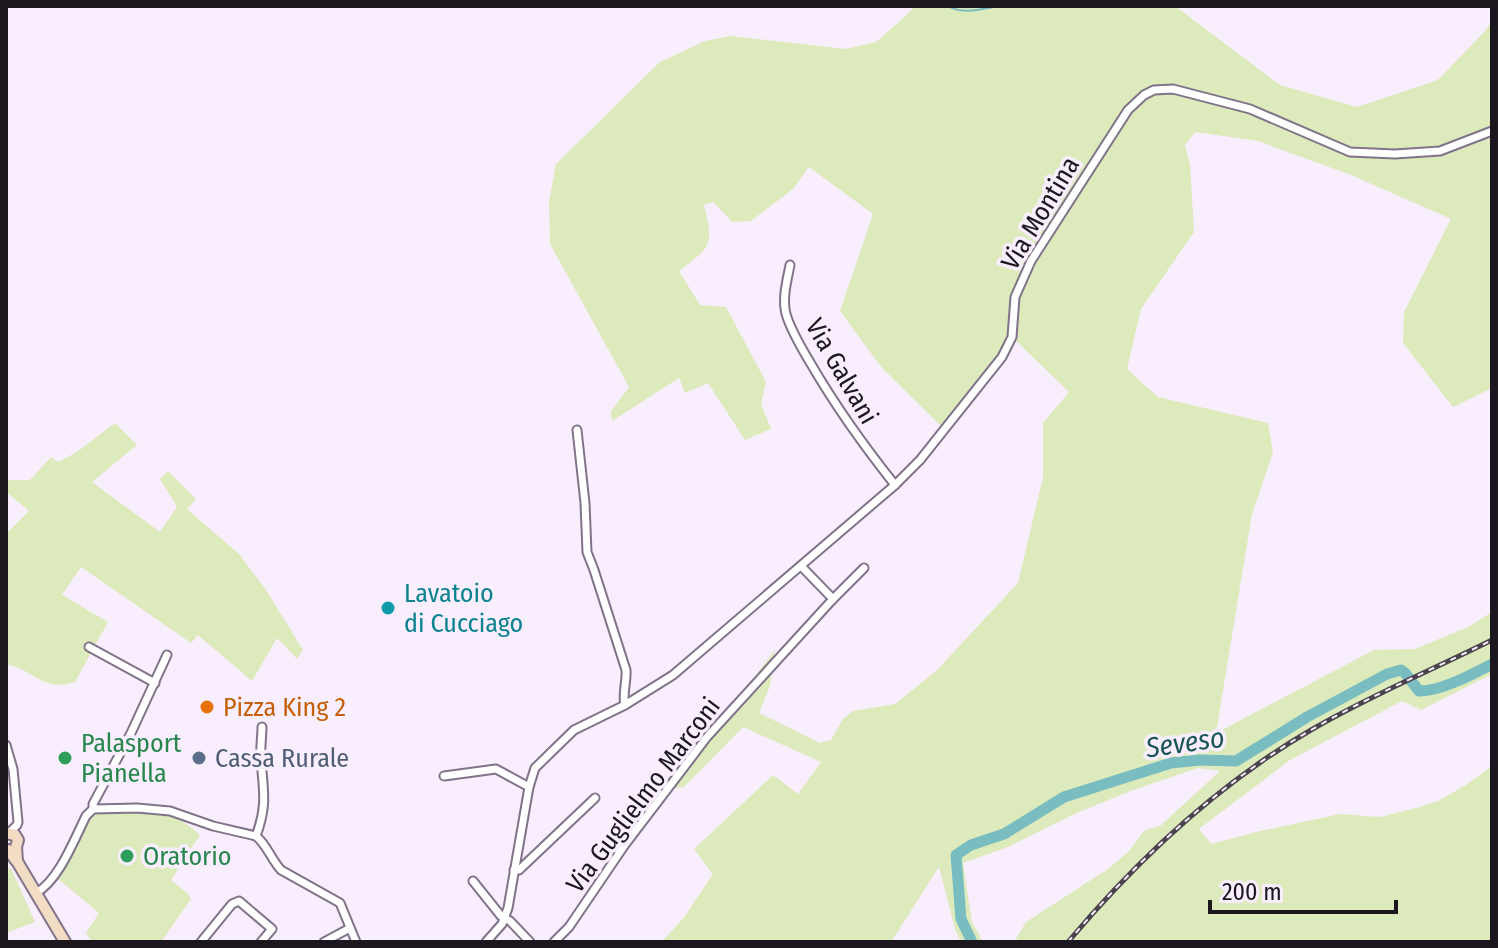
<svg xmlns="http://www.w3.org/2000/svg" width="1498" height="948" font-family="'Fira Sans Condensed',sans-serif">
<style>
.green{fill:#ddeabc}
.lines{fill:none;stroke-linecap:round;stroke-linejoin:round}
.stream{stroke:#79bdc0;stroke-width:2}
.river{stroke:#79bdc0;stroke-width:11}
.street-casing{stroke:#817389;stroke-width:11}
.secondary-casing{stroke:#817389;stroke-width:14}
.street{stroke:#fff;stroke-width:7}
.secondary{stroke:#f3dcc4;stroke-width:10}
.rail-casing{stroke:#4b444f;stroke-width:5}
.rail{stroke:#f8eefd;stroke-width:2;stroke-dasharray:6;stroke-linecap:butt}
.culture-dot{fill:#0f9aa8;stroke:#f8eefd;stroke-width:3}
.food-dot{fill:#e8710a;stroke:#f8eefd;stroke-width:3}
.leisure-dot{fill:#2e9e5b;stroke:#f8eefd;stroke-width:3}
.service-dot{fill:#5c6f8a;stroke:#f8eefd;stroke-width:3}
.labels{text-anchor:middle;stroke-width:7;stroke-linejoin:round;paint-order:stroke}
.street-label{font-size:26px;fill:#1c161f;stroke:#f8eefd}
.culture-label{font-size:26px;fill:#0d838f;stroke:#f8eefd;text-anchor:start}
.food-label{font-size:26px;fill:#c56008;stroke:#f8eefd;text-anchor:start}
.leisure-label{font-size:26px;fill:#27864d;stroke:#f8eefd;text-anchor:start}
.service-label{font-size:26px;fill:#4e5e75;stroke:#f8eefd;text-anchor:start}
.water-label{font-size:28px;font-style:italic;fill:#195456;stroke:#f8eefd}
</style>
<rect width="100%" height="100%" fill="#f8eefd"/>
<!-- green -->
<g class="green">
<path d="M912,6H1175L1280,85L1357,107L1438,80L1486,30L1492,21V388L1453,407L1403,343L1404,312L1451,219L1351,175L1258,141L1195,132L1185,145L1190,165L1194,232L1141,309L1127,369L1158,397L1268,423L1273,452L1252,514L1216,733L1374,650L1415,649L1468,627L1492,612V674L1421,710L1402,701L1290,760L1199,829L1211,844L1260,831L1340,814L1380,817L1420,807L1438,801L1466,785L1492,766V942H1014L1026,922L1108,869L1129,851L1145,830L1160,826L1220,771L1198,768L1133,790L1079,812L1008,847L963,863L972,922L983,942H961L955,929L939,867L891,942H662L685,916L713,874L694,849L773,775L798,794L821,762L743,727L684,787L668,789L775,650L770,686L759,713L820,743L831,740L843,719L853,711L895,704L936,671L1018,583L1043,477V423L1069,392L1012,337L945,430L882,368L840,311L873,214L809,167L793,189L751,221L732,222L713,202L704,205C714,246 712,246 679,271L700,305L726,307L766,382L761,404L771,429L745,440L708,383L685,393L679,378L612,421L611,411L629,387L550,244L549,202L556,164L660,62L705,41L730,36L846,49L876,42L912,10Z"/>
<path d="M115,423L137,445L92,482L160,532L177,507L160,479L168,471L196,499L187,509L239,554L266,590L303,650L297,659L277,638L252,681L198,635L191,643L81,567L62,595L108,622L75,682C40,692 36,670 6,664V534L29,511L6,492V480H30L51,457L58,462L77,452Z"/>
<path d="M137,811C166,814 178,815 200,835L171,880L188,894L191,899L161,942H92L86,933L99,913L56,877L88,819L100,813Z"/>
<polygon points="11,868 35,922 6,933 6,870"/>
</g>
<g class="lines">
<!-- stream -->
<path class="stream" d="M948,6C963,15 981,9 999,6"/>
<!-- river -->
<path class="river" d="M972,942L961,919L956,855L971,845L1004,834L1064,797L1171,763L1200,760L1236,761L1307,717L1387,674L1401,670L1405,673L1419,691C1439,692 1473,674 1492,664"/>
<!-- street casing -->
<g class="street-casing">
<g id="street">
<path d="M790,265C787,281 782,298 786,314C791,331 802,349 811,364C836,407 864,446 895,485"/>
<path d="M577,430L585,503L587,552L594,570L626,670C627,682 622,694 625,705"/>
<polyline points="801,566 833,599"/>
<polyline points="89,647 155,683"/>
<polyline points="6,745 13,769 18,822 17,825 9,833"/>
<polyline points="444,776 496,769 529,787"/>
<polyline points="93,809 137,808 170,811 213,826 256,836"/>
<path d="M256,836C267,845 271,859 281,870L340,903L356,942"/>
<path d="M256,836C268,804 263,790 261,759C260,748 262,737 262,727"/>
<polyline points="514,870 519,870 595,798"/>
<polyline points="473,881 501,916 510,921 530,942"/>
<path d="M36,893C59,880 74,840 86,816L93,809V804L131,733L167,655"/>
<polyline points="201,942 232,904 239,901 272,929 261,942"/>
<polyline points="324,942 350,928"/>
<polyline points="486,942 502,924 508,908 529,787 535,768 574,730 625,705 673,675 895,485 920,460 1002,357 1012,337 1015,297 1031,261 1128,110 1144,95 1154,90 1173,89 1250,109 1350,152 1395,154 1440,151 1492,131"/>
<polyline points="554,942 569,927 624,846 707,737 833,599 864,568"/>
</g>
</g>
<!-- secondary casing -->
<g class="secondary-casing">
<g id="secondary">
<polyline points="6,833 15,835 18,840 16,847 17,861"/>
<polyline points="8,850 18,863 65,942"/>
</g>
</g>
<!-- street -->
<use href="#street" class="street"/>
<!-- secondary -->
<use href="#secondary" class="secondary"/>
<!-- rail casing -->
<g class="rail-casing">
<path id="rail" d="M1068,942C1137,860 1218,784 1311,730C1369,696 1432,670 1492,640"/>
</g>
<!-- rail -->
<use href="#rail" class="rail"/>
</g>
<!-- markers -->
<circle class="culture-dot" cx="388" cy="608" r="8"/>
<circle class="food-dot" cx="207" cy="707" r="8"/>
<g class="leisure-dot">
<circle cx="65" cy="758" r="8"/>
<circle cx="127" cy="856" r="8"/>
</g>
<circle class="service-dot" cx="199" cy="758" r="8"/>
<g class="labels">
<!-- street labels -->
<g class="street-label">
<text transform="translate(1040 213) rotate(-59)" y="9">Via Montina</text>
<text transform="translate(842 371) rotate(60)" y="9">Via Galvani</text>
<text transform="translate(643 795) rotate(-53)" y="9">Via Guglielmo Marconi</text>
</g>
<!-- culture labels -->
<g class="culture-label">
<text x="404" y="602">Lavatoio<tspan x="404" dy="30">di Cucciago</tspan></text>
</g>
<!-- food labels -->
<g class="food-label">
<text x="223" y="716">Pizza King 2</text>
</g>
<!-- leisure labels -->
<g class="leisure-label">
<text x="81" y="752">Palasport<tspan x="81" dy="30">Pianella</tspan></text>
<text x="143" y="865">Oratorio</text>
</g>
<!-- service labels -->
<g class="service-label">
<text x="215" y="767">Cassa Rurale</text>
</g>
<!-- water labels -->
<g class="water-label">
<text transform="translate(1185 742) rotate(-8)" y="10">Seveso</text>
</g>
</g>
<!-- border -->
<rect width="1498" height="948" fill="none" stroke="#1c161f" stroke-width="16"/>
<!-- scale -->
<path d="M1210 900v12h186v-12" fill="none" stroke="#1c161f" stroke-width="4"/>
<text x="1222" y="900" font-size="24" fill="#1c161f" stroke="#f8eefd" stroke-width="6" paint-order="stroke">200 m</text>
</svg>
